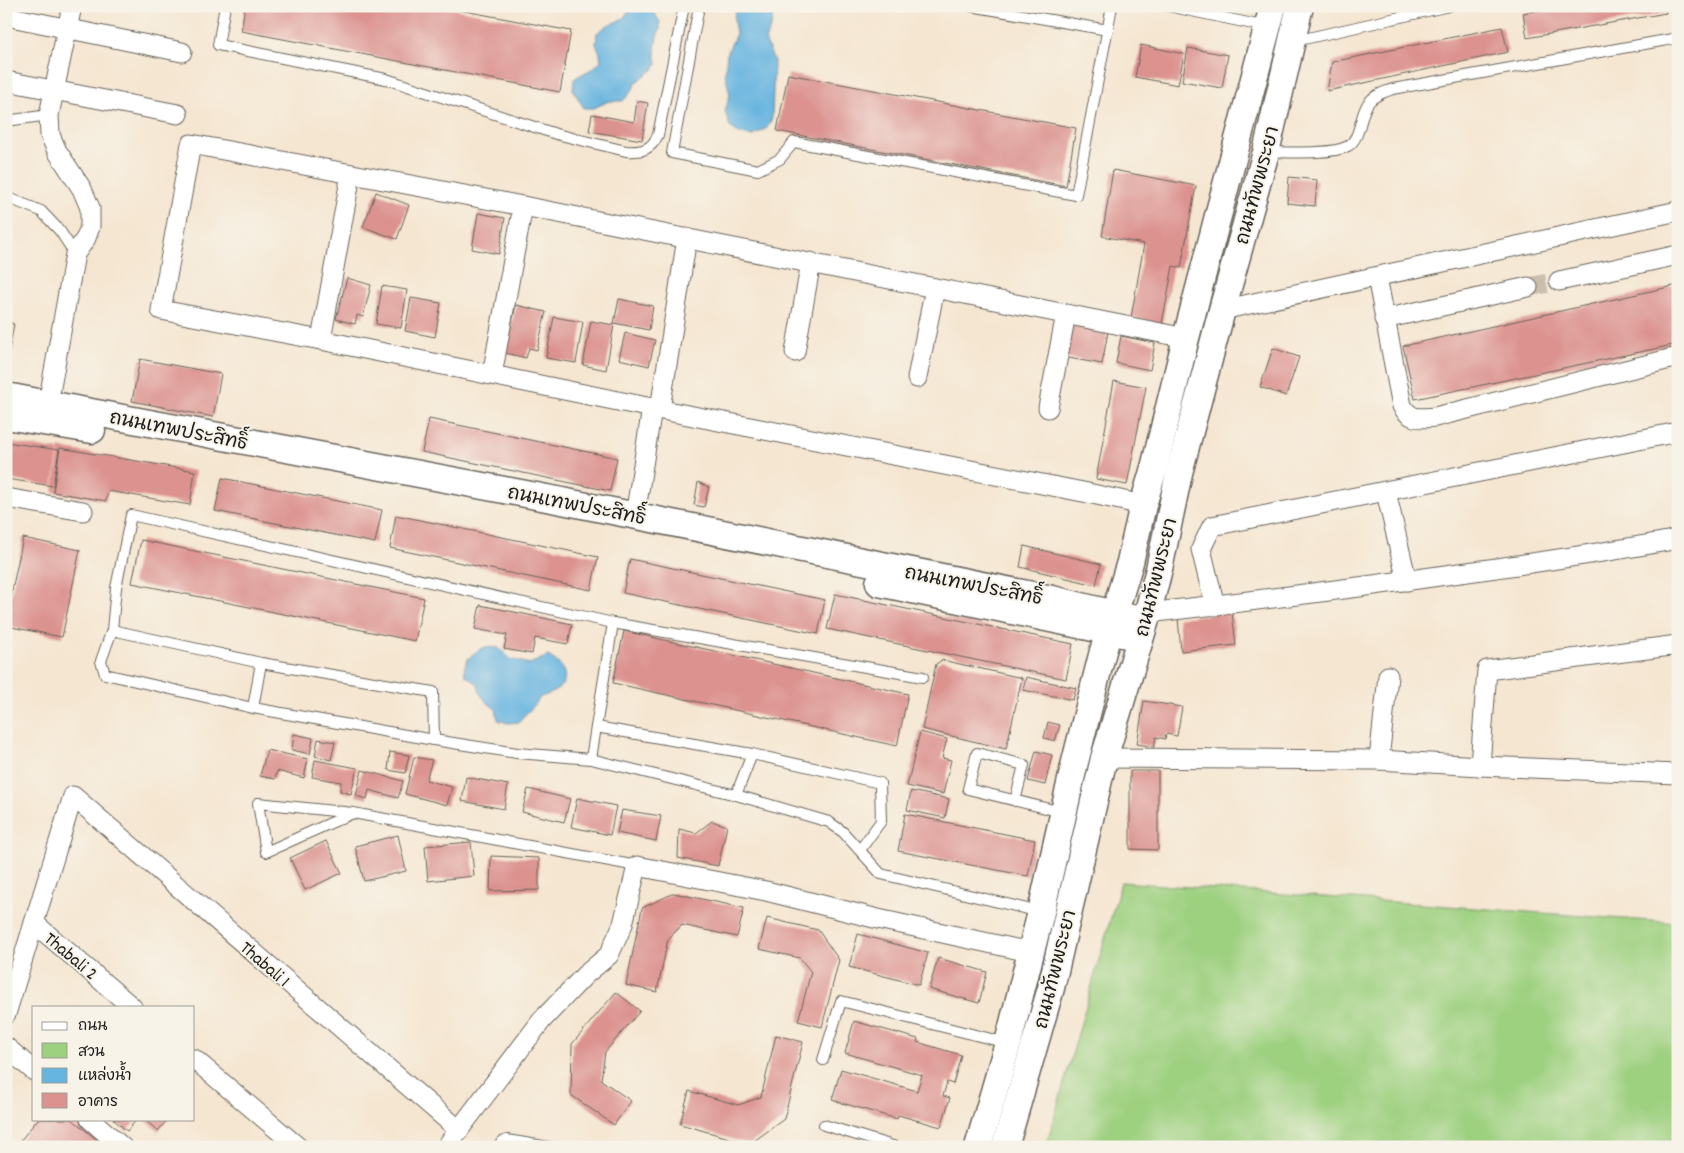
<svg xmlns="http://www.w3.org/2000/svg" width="1684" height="1153" font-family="Dekko,'Playpen Sans Thai',sans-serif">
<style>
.green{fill:#9dd07f;stroke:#5c764e}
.water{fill:#66b4e0;stroke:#41687e}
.building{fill:#dc928f}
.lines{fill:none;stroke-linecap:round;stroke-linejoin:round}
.street-tunnel{stroke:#cabead;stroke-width:19;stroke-dasharray:19 9;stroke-linecap:butt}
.lane-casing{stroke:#68635b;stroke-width:12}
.street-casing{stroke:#68635b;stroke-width:21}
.secondary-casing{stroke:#68635b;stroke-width:29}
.lane{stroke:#fff;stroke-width:10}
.street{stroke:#fff;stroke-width:19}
.secondary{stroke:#fff;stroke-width:26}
.labels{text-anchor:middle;stroke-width:4;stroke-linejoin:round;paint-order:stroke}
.street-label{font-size:19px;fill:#1c1c1c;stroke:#f7f3e8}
</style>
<rect width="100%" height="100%" fill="#f7f3e8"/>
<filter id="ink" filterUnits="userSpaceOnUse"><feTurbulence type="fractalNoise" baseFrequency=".02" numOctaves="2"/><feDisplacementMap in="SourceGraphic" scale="10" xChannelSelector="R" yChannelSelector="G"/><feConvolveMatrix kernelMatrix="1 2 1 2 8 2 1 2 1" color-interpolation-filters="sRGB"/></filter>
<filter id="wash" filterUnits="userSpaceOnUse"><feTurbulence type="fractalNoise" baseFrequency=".0096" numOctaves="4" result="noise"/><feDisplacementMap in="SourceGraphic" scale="20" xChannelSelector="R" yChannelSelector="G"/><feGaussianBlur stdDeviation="1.12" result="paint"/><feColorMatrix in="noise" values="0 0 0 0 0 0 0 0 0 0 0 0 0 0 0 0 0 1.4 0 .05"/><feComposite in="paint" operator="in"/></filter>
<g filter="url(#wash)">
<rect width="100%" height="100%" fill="#f5e6d1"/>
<!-- green -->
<polygon class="green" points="1121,882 1678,923 1678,1147 1046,1147"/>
<!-- water -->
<g class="water">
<path d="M632,6H647L655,14L660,22V29L657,36L655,49L657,64L653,70L636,82L632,91L623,101H609L594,108H584L573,90L574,79C584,72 593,70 601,61L600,53L596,44L597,33L608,25L623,19Z"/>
<polygon points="736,6 774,6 771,27 765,40 774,61 772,118 767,128 753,136 740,134 730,127 725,111 730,95 725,73 727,53 736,34 734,20"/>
<path d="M486,647L499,648L510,659L530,664L548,656C560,662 572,677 559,688C553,693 547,695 540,697C534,709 526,711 519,722L508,723L498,720L496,709C486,702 479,697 478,684L465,675C462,660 473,652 486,647Z"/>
</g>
<g id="blocks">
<!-- building -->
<g class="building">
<polygon points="245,6 438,6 571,31 560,92 241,31"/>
<polygon points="1562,6 1665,6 1666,13 1527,38 1523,13"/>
<polygon points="1502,27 1508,52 1327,91 1332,62"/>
<polygon points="1141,45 1184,54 1178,85 1135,77"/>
<polygon points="1188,48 1228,55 1222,88 1182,81"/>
<polygon points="788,74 1076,128 1066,186 777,131"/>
<polygon points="637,101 648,103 642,140 589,131 592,114 634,122"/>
<polygon points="1113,170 1196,186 1181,268 1173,266 1162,324 1131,318 1144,244 1102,236"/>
<polygon points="1289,177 1317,180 1315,206 1287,203"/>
<polygon points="376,192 409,205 397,239 363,227"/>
<polygon points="478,213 505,218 499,254 472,249"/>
<polygon points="347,278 371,285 363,317 357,315 355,324 336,319"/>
<polygon points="1678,285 1678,344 1415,399 1403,346"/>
<polygon points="382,286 407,290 401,328 376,324"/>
<polygon points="411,298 441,303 435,337 405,331"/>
<polygon points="619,299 653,306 649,330 614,323"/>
<polygon points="516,305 546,312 537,350 529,348 526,358 505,353"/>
<polygon points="554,317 583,322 576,363 546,358"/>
<polygon points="591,321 614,325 606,370 583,365"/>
<polygon points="6,323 14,324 7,362 6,362"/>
<polygon points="1069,324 1108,332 1102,364 1063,357"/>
<polygon points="625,333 655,340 649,366 619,359"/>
<polygon points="1121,336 1155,343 1150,370 1116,363"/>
<polygon points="1273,348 1299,357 1286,396 1260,387"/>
<polygon points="140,359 221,374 213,417 132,401"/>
<polygon points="1114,381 1146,387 1127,485 1096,479"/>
<polygon points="429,419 617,458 610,491 422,452"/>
<polygon points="6,442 59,450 53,486 6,479"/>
<polygon points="60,448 195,471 190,505 108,491 106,501 53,492"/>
<polygon points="222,478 382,510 375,543 215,511"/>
<polygon points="698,482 709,487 704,507 694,505"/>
<polygon points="396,515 598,557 591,590 390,548"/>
<polygon points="23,538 80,550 62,637 6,626 6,619"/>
<polygon points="141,540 424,598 415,641 132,583"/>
<polygon points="1024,546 1101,564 1096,585 1020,567"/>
<polygon points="630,559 825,600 818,634 623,593"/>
<polygon points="835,594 1073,644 1066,679 827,629"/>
<polygon points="480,605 572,624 568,644 535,638 532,654 504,649 507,635 475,629"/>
<polygon points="1232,612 1236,645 1181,651 1178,618"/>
<polygon points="624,631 908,694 897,746 613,683"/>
<polygon points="942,660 1022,678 1006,749 922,729 936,664"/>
<polygon points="1026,677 1076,688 1073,700 1023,690"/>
<polygon points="1144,701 1182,707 1177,736 1166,734 1165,739 1156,737 1154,747 1137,744"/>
<polygon points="1048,722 1060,725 1055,741 1044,738"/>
<polygon points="920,732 947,739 942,758 951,760 943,794 907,786"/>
<polygon points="294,734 313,738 310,754 292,750"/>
<polygon points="318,739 335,742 331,760 315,756"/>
<polygon points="267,750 308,759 304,778 277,771 275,779 260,776"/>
<polygon points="1036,751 1052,755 1045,785 1028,781"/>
<polygon points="390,752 409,755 405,773 388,770"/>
<polygon points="414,757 432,760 426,780 452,787 447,805 405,794"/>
<polygon points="315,760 357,768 351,794 340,791 341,782 312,777"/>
<polygon points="362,770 403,781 398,798 369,790 367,799 356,796"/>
<polygon points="1130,771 1158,771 1158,850 1130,849"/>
<polygon points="466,777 508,785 504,809 462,801"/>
<polygon points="528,789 570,799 564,822 522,812"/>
<polygon points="911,791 949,799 945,818 907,810"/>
<polygon points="577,798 616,806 610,835 571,827"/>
<polygon points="622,810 661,816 656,841 617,833"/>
<polygon points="905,814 1035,840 1028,876 898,851"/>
<polygon points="712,821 727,826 718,866 678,858 679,829 696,833"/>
<polygon points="398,835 406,871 364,881 355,846"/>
<polygon points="326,841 342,873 305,890 290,858"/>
<polygon points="471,842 474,876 428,881 425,846"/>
<polygon points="491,856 539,858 539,890 490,891"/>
<polygon points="674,893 744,908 737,937 682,925 668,939 657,992 626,985 642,908"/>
<polygon points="767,918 818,930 839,960 822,1027 798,1021 811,972 800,958 759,949"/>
<polygon points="858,934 928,953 919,985 849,967"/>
<polygon points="938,958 987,972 979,1003 929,989"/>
<polygon points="616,992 640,1011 605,1052 601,1080 631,1101 614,1125 571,1095 572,1044"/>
<polygon points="854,1021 918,1039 917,1042 961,1055 953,1084 947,1082 943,1096 950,1098 941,1127 898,1115 897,1119 832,1100 841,1069 917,1091 922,1075 845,1053"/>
<polygon points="776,1035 803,1042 784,1119 750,1144 680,1124 689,1091 738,1105 761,1097"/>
<polygon points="38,1119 72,1119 98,1141 93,1147 15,1147"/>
<polygon points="113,1119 137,1119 127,1131"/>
<polygon points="144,1119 168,1119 158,1131"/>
</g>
</g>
</g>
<g filter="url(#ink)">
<use href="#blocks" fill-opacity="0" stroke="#68635b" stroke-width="1"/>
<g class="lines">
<!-- street-tunnel -->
<polyline class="street-tunnel" points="1528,287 1559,281"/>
<!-- lane casing -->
<g class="lane-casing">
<g id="lane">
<path d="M225,6L218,45L386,79L556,134L626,151C642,152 651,150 658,135L684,6"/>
<polyline points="699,6 672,153 758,170 780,159 794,142 1076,195 1112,6"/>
<polyline points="971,6 1108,30"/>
<polyline points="1168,6 1267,27"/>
<polyline points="1295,41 1449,6"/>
<polyline points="6,121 49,115"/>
<path d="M1267,152C1287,152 1332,155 1348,146C1362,137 1359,114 1369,102C1375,95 1384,92 1393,89L1678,38"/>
<polyline points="6,197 41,211 60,231 75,254"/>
<polyline points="112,630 261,663 433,692 434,740"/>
<polyline points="923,677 613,623 131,515 116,588 112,630 101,661 105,674 253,708 434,740 517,753 591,759 736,795 829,822 843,832 881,874 1040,912"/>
<polyline points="253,708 261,663"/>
<polyline points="596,727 613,623"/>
<polyline points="591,759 596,727 752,754 880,783 881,821 860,850"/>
<polyline points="736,795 752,754"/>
<polyline points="1015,801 1024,765 977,753 968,789 1062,812"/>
<polyline points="353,813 266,852 258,803 353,813 637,866"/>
<polyline points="823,1060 841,1001 1007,1043"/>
<polyline points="824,1125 896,1147"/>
<polyline points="498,1147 502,1142 507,1140 549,1147"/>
</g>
</g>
<!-- street casing -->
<g class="street-casing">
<g id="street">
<polyline points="6,16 182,52"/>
<polyline points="6,81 178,114"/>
<path d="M1377,277L1402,406C1411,421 1420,418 1435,417L1678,357"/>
<polyline points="1559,281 1678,255"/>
<polyline points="1222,310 1678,211"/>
<polyline points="1384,319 1528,287"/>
<polyline points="321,340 351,174"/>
<polyline points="795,352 811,262"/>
<polyline points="492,375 523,206"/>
<polyline points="917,378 935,288"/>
<polyline points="48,404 75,254 86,238 90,227 90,208 82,189 57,151 50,135 49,115 72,6"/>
<polyline points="1048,408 1066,314"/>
<polyline points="660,409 687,238"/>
<polyline points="1386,492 1407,581"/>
<polyline points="6,498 83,511"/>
<polyline points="1143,505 1083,492 652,408 321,340 161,310 191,144 523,206 1186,338"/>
<polyline points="635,516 652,408"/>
<polyline points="1215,606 1201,549 1212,526 1678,432"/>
<path d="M1148,613C1252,601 1356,588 1460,573C1533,563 1605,553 1678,539"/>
<polyline points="1104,758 1379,760 1480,766 1678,774"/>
<polyline points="1379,760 1388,676"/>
<polyline points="1480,766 1487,670 1678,645"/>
<polyline points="34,923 132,1007"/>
<polyline points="6,1014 73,796 459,1130"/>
<polyline points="6,1047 34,1071"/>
<polyline points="194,1059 298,1147"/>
<polyline points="90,1119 122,1147"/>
<polyline points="446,1147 542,1020 585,975 609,955 623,924 637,866 766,891 878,919 1030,952"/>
</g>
</g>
<!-- secondary casing -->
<g class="secondary-casing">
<g id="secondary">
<polyline points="6,396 552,499 1052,599 1131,618"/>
<polyline points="6,416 92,430"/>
<polyline points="879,583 1127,635"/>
<polyline points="978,1147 1008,1043 1041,912 1075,762 1103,651 1130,562 1143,505 1154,468 1186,338 1273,6"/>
<polyline points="1005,1147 1051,988 1104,758 1145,623 1159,569 1179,473 1222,310 1266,152 1300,6"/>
</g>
</g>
<!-- lane -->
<use href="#lane" class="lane"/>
<!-- street -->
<use href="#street" class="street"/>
<!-- secondary -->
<use href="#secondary" class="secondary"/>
</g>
</g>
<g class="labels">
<!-- street labels -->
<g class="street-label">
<text transform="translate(1256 185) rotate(-75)" y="7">ถนนทัพพระยา</text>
<text transform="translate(179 429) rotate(11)" y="7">ถนนเทพประสิทธิ์</text>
<text transform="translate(577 504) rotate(11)" y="7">ถนนเทพประสิทธิ์</text>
<text transform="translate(1155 577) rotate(-76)" y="7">ถนนทัพพระยา</text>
<text transform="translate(974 584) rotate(11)" y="7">ถนนเทพประสิทธิ์</text>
<text transform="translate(72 955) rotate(40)" y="7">Thabali 2</text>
<text transform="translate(266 963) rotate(41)" y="7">Thabali 1</text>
<text transform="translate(1054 969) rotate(-76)" y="7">ถนนทัพพระยา</text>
</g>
</g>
<!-- margin -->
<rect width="1684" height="1153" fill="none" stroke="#f7f3e8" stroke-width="25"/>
<!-- legend -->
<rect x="32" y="1006" width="162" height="115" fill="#f7f3e8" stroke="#9f9d96"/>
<rect x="42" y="1022" width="25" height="8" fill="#ffffff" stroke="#9f9d96"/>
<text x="78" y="1030" font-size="15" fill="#1c1c1c">ถนน</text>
<rect x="42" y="1043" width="25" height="15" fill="#9dd07f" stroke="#9f9d96"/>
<text x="78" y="1056" font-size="15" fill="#1c1c1c">สวน</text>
<rect x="42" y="1068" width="25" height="15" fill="#66b4e0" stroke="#9f9d96"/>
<text x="78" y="1080" font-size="15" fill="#1c1c1c">แหล่งน้ำ</text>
<rect x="42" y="1093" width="25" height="15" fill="#dc928f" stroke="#9f9d96"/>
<text x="78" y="1106" font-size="15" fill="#1c1c1c">อาคาร</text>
</svg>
